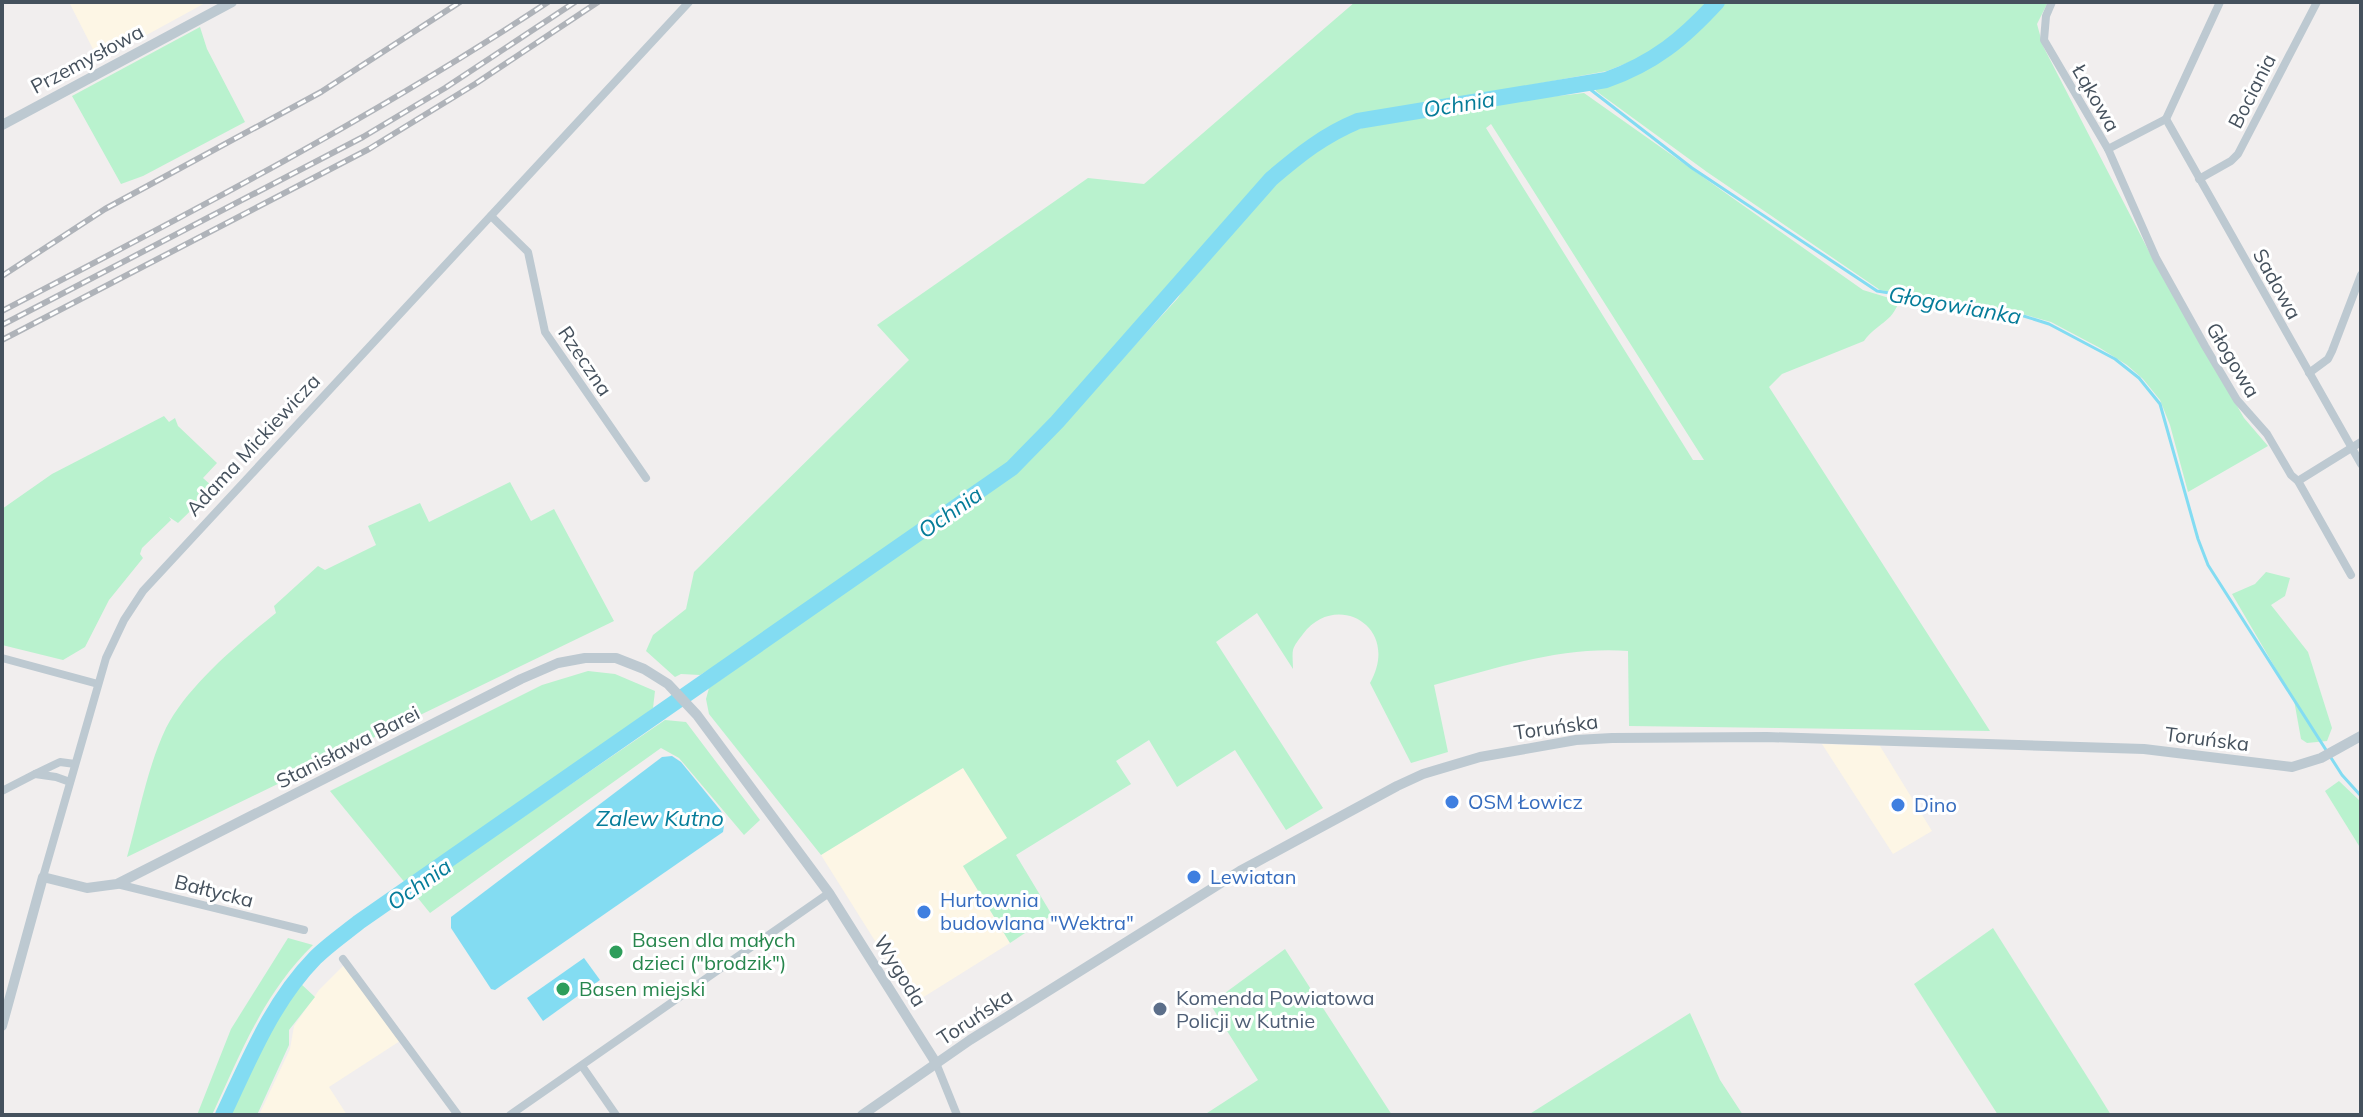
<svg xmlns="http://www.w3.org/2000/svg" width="2363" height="1117" font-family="Mulish,sans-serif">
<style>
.commercial{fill:#fdf6e5}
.green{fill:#b9f2ce;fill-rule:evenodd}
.water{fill:#83dcf2}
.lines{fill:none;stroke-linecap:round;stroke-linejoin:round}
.stream{stroke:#83dcf2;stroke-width:3}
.river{stroke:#83dcf2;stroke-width:16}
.minor{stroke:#bdc9d1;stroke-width:8}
.tertiary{stroke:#bdc9d1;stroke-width:10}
.rail-casing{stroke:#afb3b9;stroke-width:6}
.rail{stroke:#fff;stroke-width:3;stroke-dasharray:9;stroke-linecap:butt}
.shop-dot{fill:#3f7fe0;stroke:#fff;stroke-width:3}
.leisure-dot{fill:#2e9e5b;stroke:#fff;stroke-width:3}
.service-dot{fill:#5c6f8a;stroke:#fff;stroke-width:3}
.labels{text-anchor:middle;stroke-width:6;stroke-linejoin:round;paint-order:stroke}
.street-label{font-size:20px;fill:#45515d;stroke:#fff}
.shop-label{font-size:20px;fill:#366cbe;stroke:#fff;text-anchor:start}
.leisure-label{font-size:20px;fill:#27864d;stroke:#fff;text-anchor:start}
.service-label{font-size:20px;fill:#4e5e75;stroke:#fff;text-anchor:start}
.water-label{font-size:22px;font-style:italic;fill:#057c99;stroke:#fff}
</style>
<rect width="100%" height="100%" fill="#f1eeee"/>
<!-- commercial -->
<g class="commercial">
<polygon points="69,2 207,2 99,61"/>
<polygon points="1822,744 1880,746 1932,831 1893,854"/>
<polygon points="963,767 1008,838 963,866 1010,943 914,1003 821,855"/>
<polygon points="345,964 400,1041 329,1087 347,1115 259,1115 290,1049 294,1026 319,990"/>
</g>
<!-- green -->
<g class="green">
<polygon points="1355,2 1706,2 1689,22 1647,55 1607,71 1373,114 1333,125 1294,151 1264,180 1082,386 1010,461 727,659 700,675 681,674 675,677 646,651 653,635 686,609 694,572 909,360 877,325 1088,178 1144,184"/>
<path d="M1724,2H2048L2037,24L2043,46L2156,265L2244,418L2268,446L2188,492L2170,425L2160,400L2143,379L2127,365L2100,348L2051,322L2015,312L1880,290L1707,172L1596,91L1595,88C1608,81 1623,80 1637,73C1674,54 1695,31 1724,2Z"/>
<polygon points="200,27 207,49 245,122 143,176 121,184 72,96"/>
<path d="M1584,93L1863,290L1899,301C1892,323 1877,323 1864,341L1782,374L1769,387L1990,731L1629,726L1628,651C1561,646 1498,668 1434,685L1448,752L1411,763L1370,683C1402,626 1335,590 1303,634C1300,638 1294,645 1293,650C1292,655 1293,663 1293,669L1257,613L1216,642L1323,808L1286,830L1235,750L1177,787L1149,740L1116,761L1131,784L1016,855L1052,915L1010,943L963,866L1007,838L963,768L821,855L709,714L706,699L709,688L1025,465L1178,298L1186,285C1224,244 1259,196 1302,159C1338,128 1381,123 1427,116C1439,115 1450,109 1462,107C1502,100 1544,98 1584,93ZM1491,124L1704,460H1693L1486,128Z"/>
<polygon points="164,416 169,422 175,418 178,426 217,463 203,478 214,488 178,523 169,517 171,520 142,548 140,554 143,558 109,600 85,647 63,660 2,645 2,509 52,474"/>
<path d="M510,482L531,521L554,509L614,621L127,857C139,815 147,768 166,728C188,685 239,643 276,613L274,606L318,566L325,570L376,545L368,526L420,503L429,522Z"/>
<polygon points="2266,572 2290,578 2285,596 2271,605 2308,652 2332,728 2327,741 2307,743 2301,739 2294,700 2232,594 2255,584"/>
<polygon points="588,671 615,674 655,691 653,708 614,738 406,884 330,791 542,685"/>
<polygon points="665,720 686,722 760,820 744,835 679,758 661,748 430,913 413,892"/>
<polygon points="2339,781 2361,802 2361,849 2325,791"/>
<polygon points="1993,928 2095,1089 2111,1115 1998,1115 1914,984"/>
<path d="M288,938L313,945C263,994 241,1053 212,1115H197L231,1029Z"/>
<polygon points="1285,949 1392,1115 1204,1115 1258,1080 1210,1004"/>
<polygon points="300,983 315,997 289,1030 289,1045 257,1115 228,1115 271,1023"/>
<polygon points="1690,1013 1720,1080 1743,1115 1528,1115"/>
</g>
<!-- water -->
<g class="water">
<polygon points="672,756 681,762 721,811 725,820 723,832 495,990 491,989 451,928 451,917 662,757"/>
<polygon points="584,958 600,980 543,1021 527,998"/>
</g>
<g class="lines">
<!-- stream -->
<polyline class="stream" points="1582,83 1692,168 1877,291 2014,313 2049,324 2115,359 2139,378 2160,404 2198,539 2208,565 2342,775 2361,796"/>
<!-- river -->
<path class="river" d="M223,1115C249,1060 272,1002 315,958C328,945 344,934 359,922L1012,468L1057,422L1271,179C1299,155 1324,135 1358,121L1606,80C1654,63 1683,39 1717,2"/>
<!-- minor -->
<g class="minor">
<polyline points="2052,2 2046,16 2044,40 2108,149 2166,119"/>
<polyline points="2166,119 2361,464"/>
<polyline points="2166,119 2220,2"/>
<polyline points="2108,149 2156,258 2205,346 2237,400 2267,434 2291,475 2298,481 2351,575"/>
<polyline points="2199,179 2231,161 2238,154 2317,2"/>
<polyline points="491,216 528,252 545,332 646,478"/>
<polyline points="2309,373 2328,359 2332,351 2361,275"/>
<polyline points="2298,481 2361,442"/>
<polyline points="2,658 98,684"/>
<polyline points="70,782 56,777 35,774 60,762 75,764"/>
<polyline points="2,791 35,774"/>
<polyline points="43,877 106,658 124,620 143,591 689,2"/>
<polyline points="117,884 304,930"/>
<polyline points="343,959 458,1115"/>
<polyline points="936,1063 957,1115"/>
<polyline points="582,1066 616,1115"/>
<polyline points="510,1115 829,893"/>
</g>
<!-- tertiary -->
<g class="tertiary">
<polyline points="2,125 232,2"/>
<polyline points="2,1026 43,877 87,888 117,884 521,679 558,663 585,658 616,658 644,669 668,684 697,715 829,893 936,1063"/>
<polyline points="862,1115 970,1040 1240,871 1397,786 1423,774 1480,757 1576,740 1612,738 1767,737 2144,749 2292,767 2321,758 2361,736"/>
</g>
<!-- rail casing -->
<g class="rail-casing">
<g id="rail">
<polyline points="2,276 105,209 321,92 460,2"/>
<path d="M2,311C188,214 373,118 548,2"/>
<polyline points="2,325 363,137 445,88 575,2"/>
<polyline points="2,340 369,149 475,84 598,2"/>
</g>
</g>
<!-- rail -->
<use href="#rail" class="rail"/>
</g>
<!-- markers -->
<g class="shop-dot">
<circle cx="1452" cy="802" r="8"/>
<circle cx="1898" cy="805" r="8"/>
<circle cx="1194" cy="877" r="8"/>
<circle cx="924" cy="912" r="8"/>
</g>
<g class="leisure-dot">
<circle cx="616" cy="952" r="8"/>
<circle cx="563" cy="989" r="8"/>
</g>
<circle class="service-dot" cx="1160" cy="1009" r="8"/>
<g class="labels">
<!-- street labels -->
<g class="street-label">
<text transform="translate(87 59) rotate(-28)" y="7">Przemysłowa</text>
<text transform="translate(2252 91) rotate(-63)" y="7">Bociania</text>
<text transform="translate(2096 98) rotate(60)" y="7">Łąkowa</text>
<text transform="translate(2277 284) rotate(61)" y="7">Sadowa</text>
<text transform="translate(2233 360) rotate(59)" y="7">Głogowa</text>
<text transform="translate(585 361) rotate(56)" y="7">Rzeczna</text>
<text transform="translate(253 445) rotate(-47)" y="7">Adama Mickiewicza</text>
<text transform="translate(1556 727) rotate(-8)" y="7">Toruńska</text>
<text transform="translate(2207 739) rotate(7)" y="7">Toruńska</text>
<text transform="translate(348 747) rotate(-27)" y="7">Stanisława Barei</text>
<text transform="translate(214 891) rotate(14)" y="7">Bałtycka</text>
<text transform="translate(900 971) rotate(58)" y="7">Wygoda</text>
<text transform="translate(975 1017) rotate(-33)" y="7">Toruńska</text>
</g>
<!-- shop labels -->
<g class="shop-label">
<text x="1468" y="809">OSM Łowicz</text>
<text x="1914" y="812">Dino</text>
<text x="1210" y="884">Lewiatan</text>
<text x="940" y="907">Hurtownia<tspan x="940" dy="23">budowlana "Wektra"</tspan></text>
</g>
<!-- leisure labels -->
<g class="leisure-label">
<text x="632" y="947">Basen dla małych<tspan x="632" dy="23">dzieci ("brodzik")</tspan></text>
<text x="579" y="996">Basen miejski</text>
</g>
<!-- service labels -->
<g class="service-label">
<text x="1176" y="1005">Komenda Powiatowa<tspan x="1176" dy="23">Policji w Kutnie</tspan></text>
</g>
<!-- water labels -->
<g class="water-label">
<text transform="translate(1459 104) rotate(-9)" y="8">Ochnia</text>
<text transform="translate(1955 305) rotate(10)" y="8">Głogowianka</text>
<text transform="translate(950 512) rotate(-35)" y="8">Ochnia</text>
<text x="660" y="826">Zalew Kutno</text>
<text transform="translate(419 884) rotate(-35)" y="8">Ochnia</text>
</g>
</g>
<!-- border -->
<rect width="2363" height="1117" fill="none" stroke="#45515d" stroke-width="8"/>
</svg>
